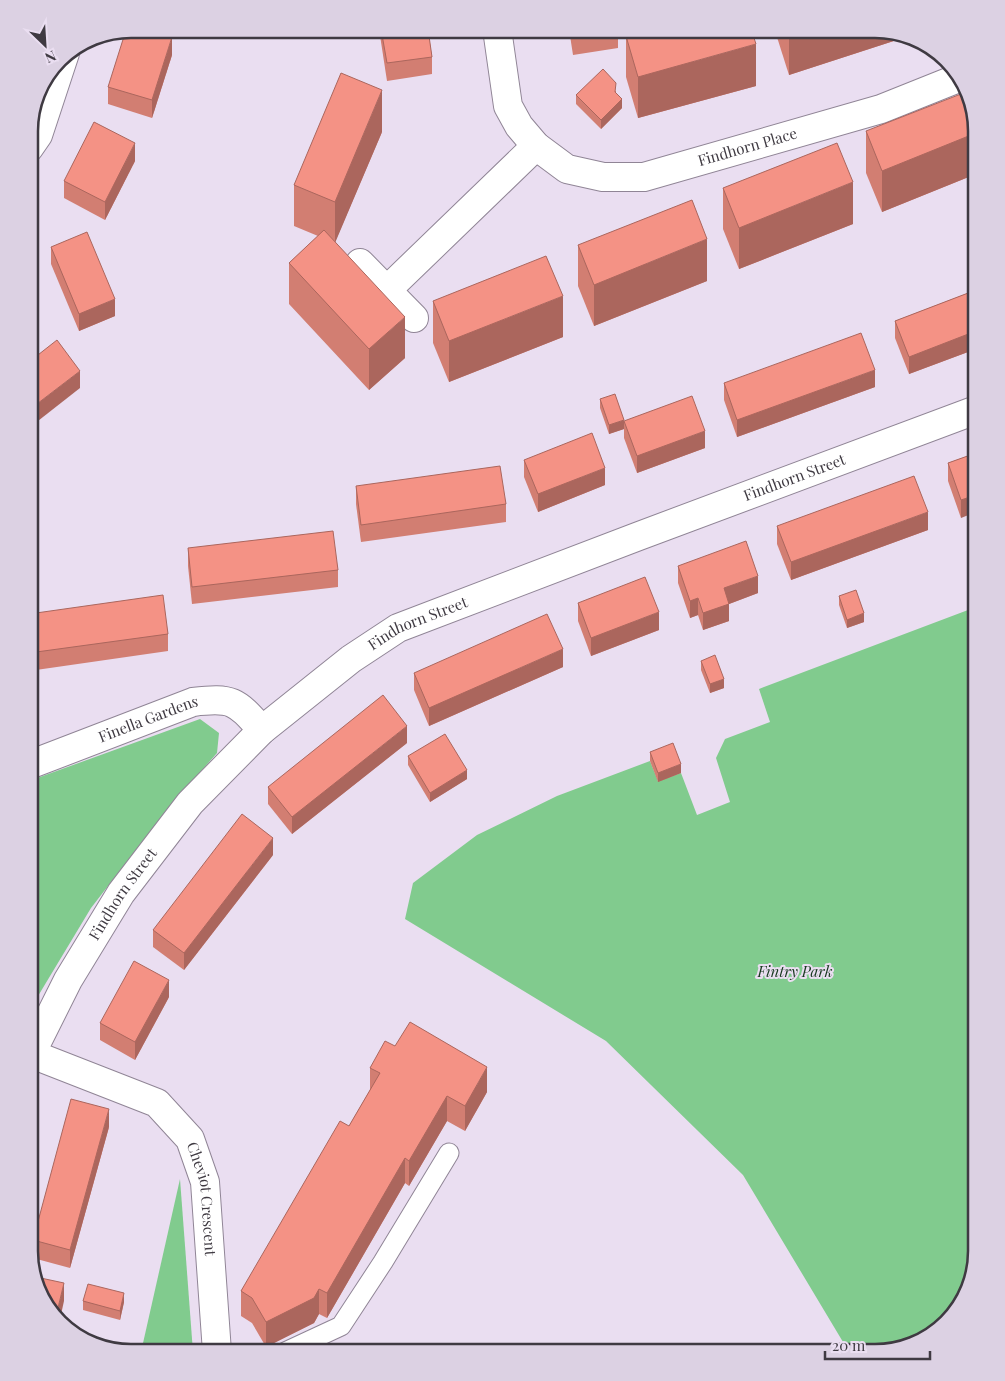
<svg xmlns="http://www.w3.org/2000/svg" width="1005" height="1381" font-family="'Playfair Display',serif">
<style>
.green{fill:#81cb8e}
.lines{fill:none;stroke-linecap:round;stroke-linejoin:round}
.lane-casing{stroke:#908596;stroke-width:21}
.street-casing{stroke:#908596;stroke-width:30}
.lane{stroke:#fff;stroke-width:19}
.street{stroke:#fff;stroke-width:28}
.wall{fill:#d27e72}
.shaded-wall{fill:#ab665d}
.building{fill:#f49285;stroke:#ab665d}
.labels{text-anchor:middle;stroke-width:4;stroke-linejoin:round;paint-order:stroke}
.street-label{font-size:15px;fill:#3f3a42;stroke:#eadef1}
.park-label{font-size:15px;font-style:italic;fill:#17381e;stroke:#eadef1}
.rim{fill:none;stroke:#3f3a42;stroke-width:2.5}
</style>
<rect width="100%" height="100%" fill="#eadef1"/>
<!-- green -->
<g class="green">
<polygon points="976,607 976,1251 962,1302 926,1338 875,1352 849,1352 743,1175 606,1041 405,919 413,883 477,835 557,796 650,761 658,781 681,773 697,815 730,802 716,758 725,739 770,722 759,689"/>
<polygon points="200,719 219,733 217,753 166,811 91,908 29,1011 29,781"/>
<polygon points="180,1179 193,1352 141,1352"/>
</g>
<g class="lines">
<!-- lane casing -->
<g class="lane-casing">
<polyline id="lane" points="285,1352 341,1326 383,1262 449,1153"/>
</g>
<!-- street casing -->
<g class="street-casing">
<g id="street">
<path id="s1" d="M497,29L508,106L519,126L536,146L567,169L603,177H644L881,109L961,77"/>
<polyline points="29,148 38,135 65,53"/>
<polyline points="360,263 414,318"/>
<polyline points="387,290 536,146"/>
<path id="s2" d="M29,765L193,702C233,697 236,701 262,730"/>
<path id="s3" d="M29,1053L157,1103L190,1139L205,1182L217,1352"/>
<path id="s4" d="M29,1061L31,1054L68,980L121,893L190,803L262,730L351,659L398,628L639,536L976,410"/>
</g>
</g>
<!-- lane -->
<use href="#lane" class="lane"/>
<!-- street -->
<use href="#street" class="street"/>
</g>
<!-- wall -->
<g class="wall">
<polygon points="379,29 428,29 432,57 432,74 387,81"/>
<polygon points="569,29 618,29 618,48 573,55"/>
<polygon points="776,29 881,29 906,36 906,37 789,75 776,34"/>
<polygon points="626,36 756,86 638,118 626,77"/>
<polygon points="172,55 152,118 108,104 108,87"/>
<polygon points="616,91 616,93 622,108 601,129 576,104 576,95"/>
<polygon points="976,130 976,174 882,212 866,173 866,131"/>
<polygon points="382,132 335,242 405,358 369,390 289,304 289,263 318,236 294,226 294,185"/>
<polygon points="135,161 105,220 64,198 64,181"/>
<polygon points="723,188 853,224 739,269 723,229"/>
<polygon points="578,245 707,281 594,326 578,286"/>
<polygon points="51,247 115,316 79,331 51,264"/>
<polygon points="976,290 976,349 909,374 895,338 895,321"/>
<polygon points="433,301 563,337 449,382 433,343"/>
<polygon points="724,383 875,387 737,437 724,400"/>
<polygon points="600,399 624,429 609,434 600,408"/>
<polygon points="624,421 705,448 637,473 624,438"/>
<polygon points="976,453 961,518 948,481 948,463"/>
<polygon points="524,460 605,485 538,512 524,477"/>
<polygon points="356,486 506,504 506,522 361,542 356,504"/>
<polygon points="777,526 928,530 791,580 777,544"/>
<polygon points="188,548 338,570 338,587 192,604 188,566"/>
<polygon points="678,566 758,593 729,604 729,621 703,630 698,615 690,618 678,583"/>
<polygon points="839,596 864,622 847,628 839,605"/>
<polygon points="578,603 659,630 591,656 578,621"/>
<polygon points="29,614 168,634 168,651 29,671"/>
<polygon points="701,661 724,688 710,693 701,670"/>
<polygon points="563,667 429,726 414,690 414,673"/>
<polygon points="407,743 292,834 268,804 268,787"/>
<polygon points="650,752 681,773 658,782 650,761"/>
<polygon points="408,756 467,779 430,802 408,765"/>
<polygon points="273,855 184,970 153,947 153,930"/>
<polygon points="169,997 135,1060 100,1040 100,1023"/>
<polygon points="395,1046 487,1092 465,1131 447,1121 409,1186 405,1183 327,1318 319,1314 314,1323 266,1347 252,1323 241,1316 241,1291 349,1126 370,1090 370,1068"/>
<polygon points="109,1127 70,1268 33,1258 33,1240"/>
<polygon points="83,1301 124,1302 120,1320 83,1310"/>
</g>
<!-- shaded-wall -->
<g class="shaded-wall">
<polygon points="804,29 881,29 906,36 906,37 789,75 789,34"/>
<polygon points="172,37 172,55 152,118 152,100"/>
<polygon points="756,44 756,86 638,118 638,77"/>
<polygon points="382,90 382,132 335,243 335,202"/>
<polygon points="622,99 622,108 601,129 601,120"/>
<polygon points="976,133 976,174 882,212 882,171"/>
<polygon points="135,143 135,161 105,220 105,202"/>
<polygon points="853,182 853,224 739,269 739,228"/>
<polygon points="707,239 707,281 594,326 594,285"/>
<polygon points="563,296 563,337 449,382 449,341"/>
<polygon points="115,299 115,316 79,331 79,314"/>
<polygon points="405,317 405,358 369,390 369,349"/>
<polygon points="976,331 976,349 909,374 909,357"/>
<polygon points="875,370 875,387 737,437 737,420"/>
<polygon points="80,371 80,388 29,428 29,410"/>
<polygon points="624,420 624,429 609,434 609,425"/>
<polygon points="705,431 705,448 637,473 637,456"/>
<polygon points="605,468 605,485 538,512 538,494"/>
<polygon points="976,495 976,512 961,518 961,500"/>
<polygon points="928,512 928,530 791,580 791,562"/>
<polygon points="758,576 758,593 729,604 729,621 703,630 703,613 724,588"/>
<polygon points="698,598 698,615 690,618 690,601"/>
<polygon points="659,612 659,630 591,656 591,638"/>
<polygon points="864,613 864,622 847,628 847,620"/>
<polygon points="563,649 563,667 429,726 429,708"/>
<polygon points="724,679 724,688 710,693 710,684"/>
<polygon points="407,726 407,743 292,834 292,817"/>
<polygon points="681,764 681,773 658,782 658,773"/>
<polygon points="467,770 467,779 430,802 430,793"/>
<polygon points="273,838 273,855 184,970 184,953"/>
<polygon points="169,980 169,997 135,1060 135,1042"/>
<polygon points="487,1067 487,1092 465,1131 465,1106"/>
<polygon points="447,1096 447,1121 409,1186 409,1161"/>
<polygon points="109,1109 109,1127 70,1268 70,1250"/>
<polygon points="405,1158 405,1183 327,1318 327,1293"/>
<polygon points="64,1283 64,1301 60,1319 56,1316"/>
<polygon points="319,1289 319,1314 314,1323 266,1347 266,1322"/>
<polygon points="124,1293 124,1302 120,1320 120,1311"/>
</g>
<!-- building -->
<g class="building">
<polygon points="130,29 144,29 172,37 152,100 108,87 126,30"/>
<polygon points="381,29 428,29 432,57 387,63"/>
<polygon points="571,29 618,29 618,31 573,38"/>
<polygon points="652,29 751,29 756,44 638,77 626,36"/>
<polygon points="788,29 804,29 789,34"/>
<polygon points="603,69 616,83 615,92 622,99 601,120 576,95"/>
<polygon points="341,73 382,90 335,202 294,185"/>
<polygon points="966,92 976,130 976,133 882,171 866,131"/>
<polygon points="94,122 135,143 105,202 64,181"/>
<polygon points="837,143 853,182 739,228 723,188"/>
<polygon points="692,200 707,239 594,285 578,245"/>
<polygon points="324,230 405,317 369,349 289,263"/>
<polygon points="87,232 115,299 79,314 51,247"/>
<polygon points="546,256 563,296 449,341 433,301"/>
<polygon points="976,290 976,331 909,357 895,321"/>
<polygon points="861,333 875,370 737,420 724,383"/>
<polygon points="57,340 80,371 29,410 29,362"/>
<polygon points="615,394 624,420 609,425 600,399"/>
<polygon points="692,396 705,431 637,456 624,421"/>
<polygon points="592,433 605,468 538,494 524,460"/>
<polygon points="976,453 976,495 961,500 948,463"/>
<polygon points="500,466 506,504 361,525 356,486"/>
<polygon points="914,476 928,512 791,562 777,526"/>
<polygon points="333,531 338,570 192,587 188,548"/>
<polygon points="746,541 758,576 724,588 729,604 703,613 698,598 690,601 678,566"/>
<polygon points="645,577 659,612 591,638 578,603"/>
<polygon points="856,590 864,613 847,620 839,596"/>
<polygon points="163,595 168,634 29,653 29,614"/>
<polygon points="547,614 563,649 429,708 414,673"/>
<polygon points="715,655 724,679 710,684 701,661"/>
<polygon points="383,695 407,726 292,817 268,787"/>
<polygon points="445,734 467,770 430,793 408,756"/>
<polygon points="673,743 681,764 658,773 650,752"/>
<polygon points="242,814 273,838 184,953 153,930"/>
<polygon points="134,961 169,980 135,1042 100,1023"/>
<polygon points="410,1022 487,1067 465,1106 447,1096 409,1161 405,1158 327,1293 319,1289 314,1298 266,1322 252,1298 241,1291 340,1121 349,1126 380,1073 370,1068 385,1041 395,1046"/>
<polygon points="71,1099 109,1109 70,1250 33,1240"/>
<polygon points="36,1277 64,1283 56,1316 43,1302"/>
<polygon points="88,1284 124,1293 120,1311 83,1301"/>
</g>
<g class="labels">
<!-- street labels -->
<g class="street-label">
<text dy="5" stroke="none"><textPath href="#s1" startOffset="351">Findhorn Place</textPath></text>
<text dy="5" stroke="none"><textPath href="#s4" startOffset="1002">Findhorn Street</textPath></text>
<text dy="5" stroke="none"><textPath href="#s4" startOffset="598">Findhorn Street</textPath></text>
<text dy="5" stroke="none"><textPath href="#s2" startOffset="128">Finella Gardens</textPath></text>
<text dy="5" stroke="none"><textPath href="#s4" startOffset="192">Findhorn Street</textPath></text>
<text dy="5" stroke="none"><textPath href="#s3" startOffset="248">Cheviot Crescent</textPath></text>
</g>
<!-- park labels -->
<g class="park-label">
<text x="795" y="977">Fintry Park</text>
</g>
</g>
<!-- crop -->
<path d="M0 0H1005V1381H0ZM131 38H875A93 93 0 0 1 968 131V1251A93 93 0 0 1 875 1344H131A93 93 0 0 1 38 1251V131A93 93 0 0 1 131 38Z" fill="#dcd1e3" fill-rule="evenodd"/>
<path class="rim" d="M131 38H875A93 93 0 0 1 968 131V1251A93 93 0 0 1 875 1344H131A93 93 0 0 1 38 1251V131A93 93 0 0 1 131 38Z"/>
<!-- north arrow -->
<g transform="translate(45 45) rotate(155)" stroke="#eadef1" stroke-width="4" paint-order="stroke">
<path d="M0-4L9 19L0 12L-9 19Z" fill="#3f3a42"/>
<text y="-8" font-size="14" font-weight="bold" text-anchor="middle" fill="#3f3a42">N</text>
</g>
<!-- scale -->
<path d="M825 1351v8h105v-8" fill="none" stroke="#3f3a42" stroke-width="2.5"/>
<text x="832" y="1351" font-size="15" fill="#3f3a42" stroke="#eadef1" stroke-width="4" paint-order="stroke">20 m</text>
</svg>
